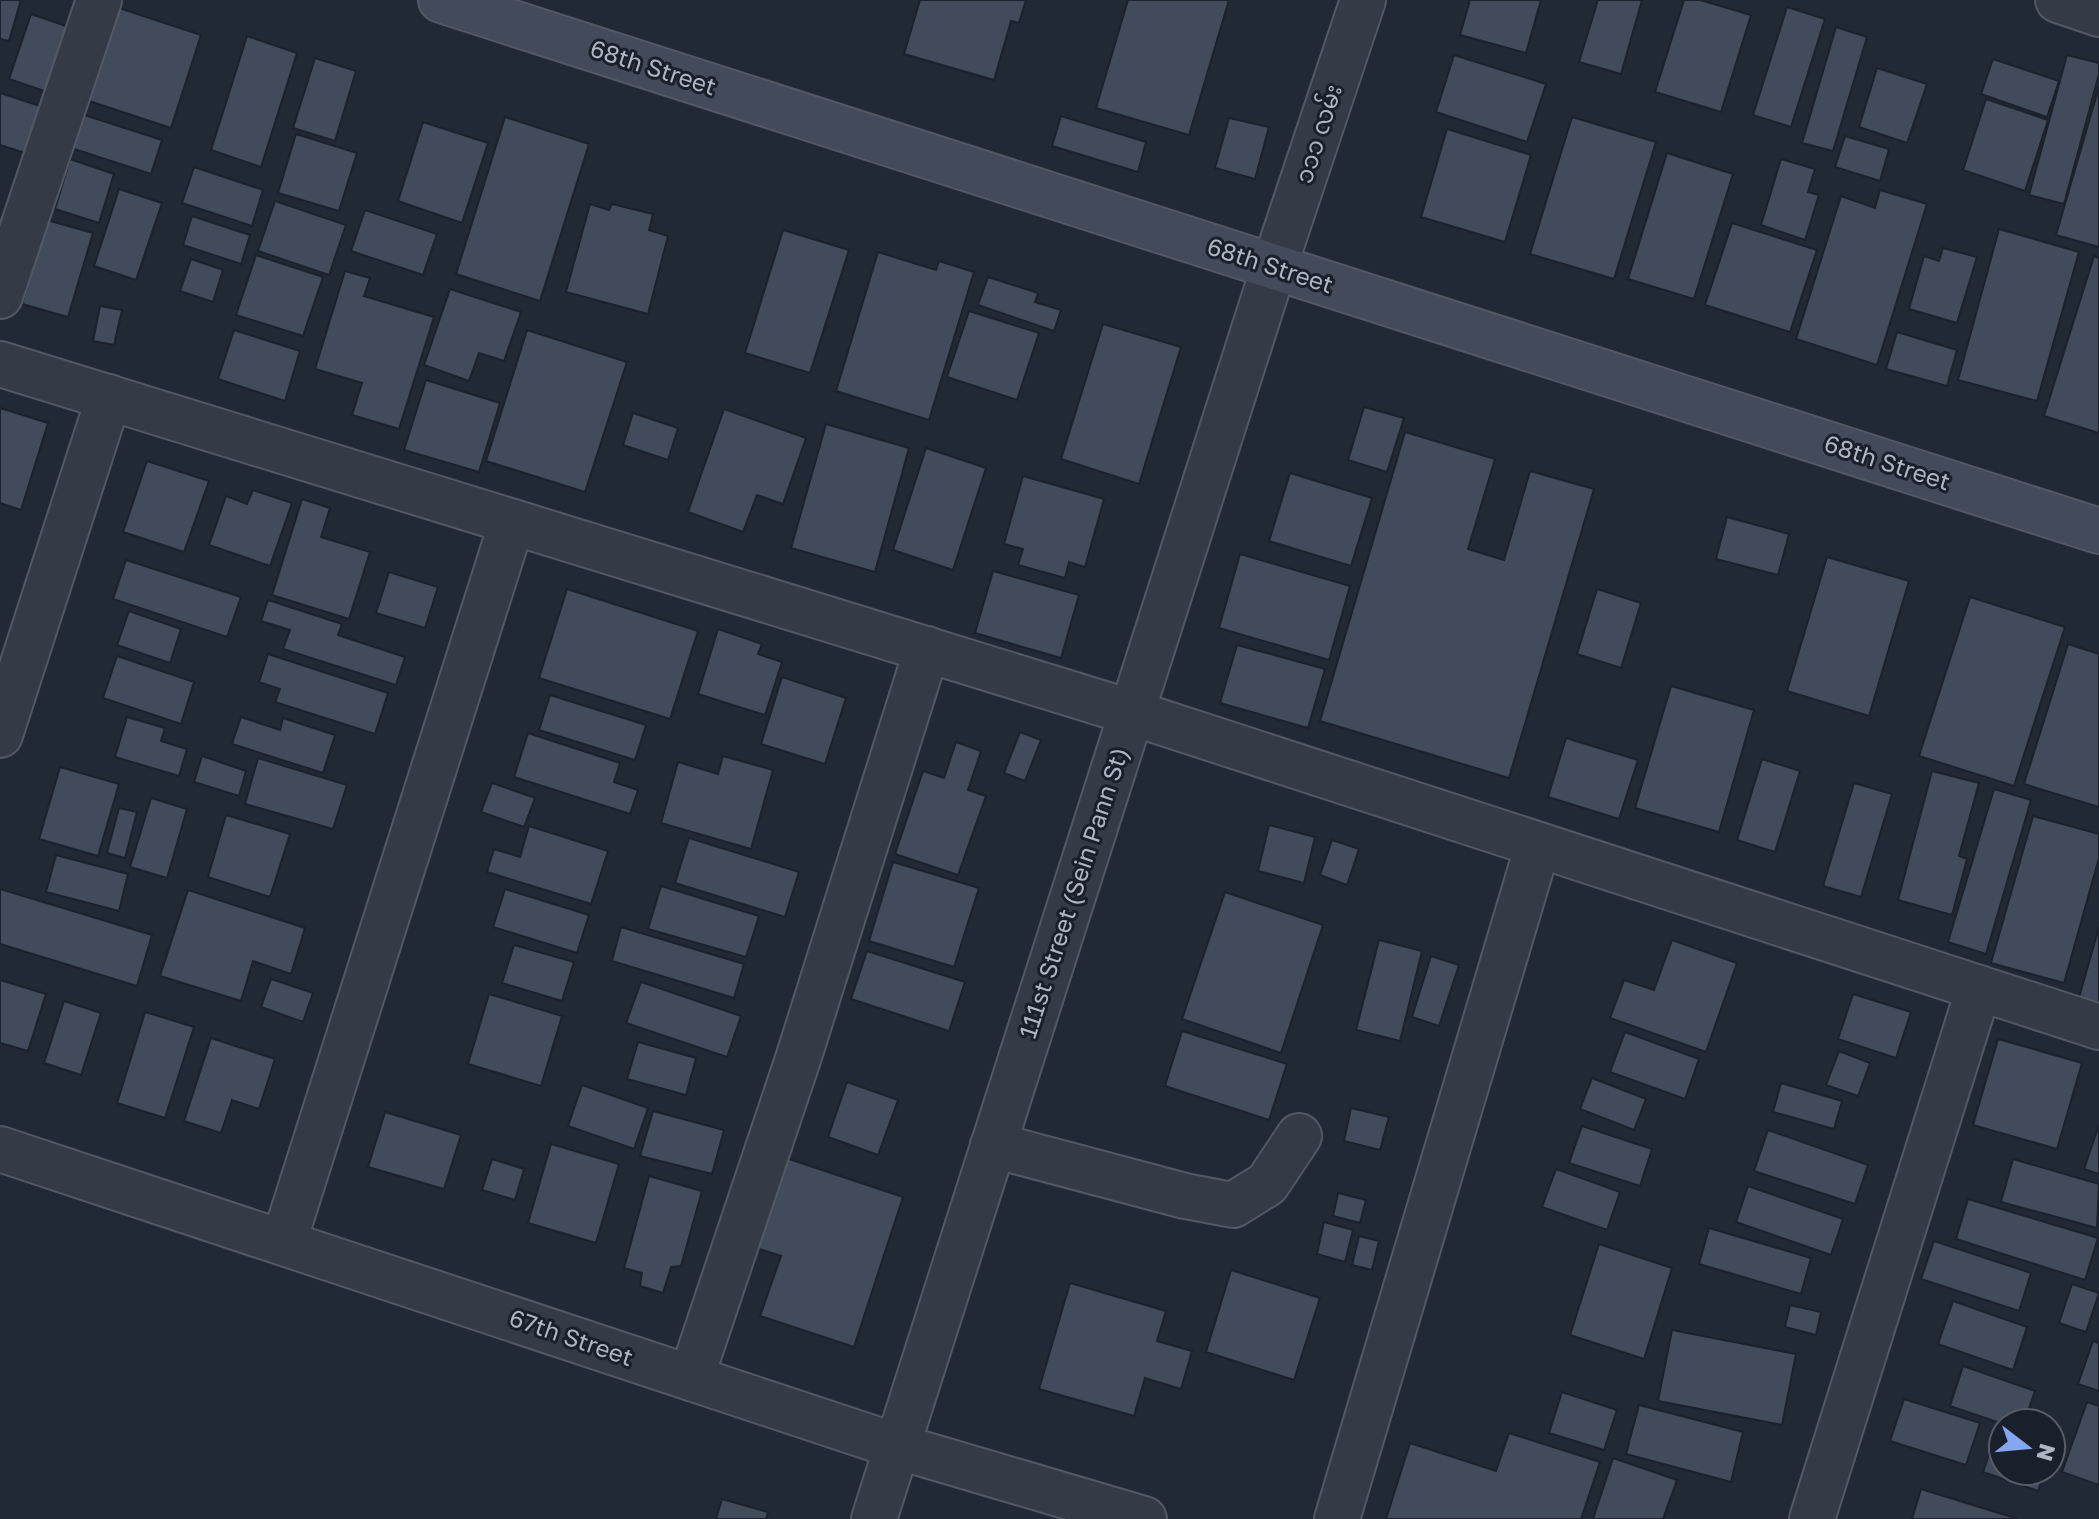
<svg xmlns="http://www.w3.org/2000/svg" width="2099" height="1519" font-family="'Golos Text','Noto Sans Myanmar',sans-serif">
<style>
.building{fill:#424b5b;stroke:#1c222d;stroke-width:2}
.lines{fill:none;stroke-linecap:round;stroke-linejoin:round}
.street-casing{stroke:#525864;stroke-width:48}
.secondary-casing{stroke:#525864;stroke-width:48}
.street{stroke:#343b47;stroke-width:44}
.secondary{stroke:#434a5a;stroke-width:44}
.labels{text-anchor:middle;stroke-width:6;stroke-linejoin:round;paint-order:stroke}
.street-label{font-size:24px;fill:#afb5c3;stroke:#1a202b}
</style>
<rect width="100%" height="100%" fill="#212936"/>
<!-- building -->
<g class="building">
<polygon points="0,0 21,0 9,41 0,39"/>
<polygon points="920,0 1026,0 1019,23 1011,21 994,80 904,54"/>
<polygon points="1128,0 1229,0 1189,135 1096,108"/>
<polygon points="1470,0 1541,0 1526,53 1460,35"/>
<polygon points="1598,0 1642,0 1621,74 1579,62"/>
<polygon points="1684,0 1700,0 1751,15 1721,112 1655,92"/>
<polygon points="107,4 201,35 171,128 77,97"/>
<polygon points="1787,7 1825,19 1791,127 1753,115"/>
<polygon points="31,14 75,29 53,94 9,79"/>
<polygon points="1836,27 1867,37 1833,151 1802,143"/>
<polygon points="247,36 297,53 261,167 211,150"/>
<polygon points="1454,55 1546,84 1527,142 1436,112"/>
<polygon points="2067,55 2099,63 2099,74 2064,204 2029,195"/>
<polygon points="315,58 356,71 335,141 293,128"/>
<polygon points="1993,59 2059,81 2047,117 1981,94"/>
<polygon points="1877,68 1927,84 1907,143 1859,127"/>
<polygon points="2099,87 2099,247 2056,235"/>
<polygon points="0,93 40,106 25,153 0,145"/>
<polygon points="1986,99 2048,120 2025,191 1963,170"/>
<polygon points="75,112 162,140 151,174 65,146"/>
<polygon points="1061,116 1146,142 1138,172 1052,146"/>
<polygon points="505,117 589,144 540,301 456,274"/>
<polygon points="1572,117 1656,142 1614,279 1530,254"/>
<polygon points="1229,118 1269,127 1255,179 1215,168"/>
<polygon points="423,122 488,143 462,223 398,201"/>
<polygon points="1447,129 1531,155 1505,242 1421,217"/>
<polygon points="296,134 357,153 339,211 278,193"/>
<polygon points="1845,136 1889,149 1880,181 1835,167"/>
<polygon points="1667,153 1733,174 1694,299 1628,279"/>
<polygon points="70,159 114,174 99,223 55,209"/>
<polygon points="1781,159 1815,169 1808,192 1819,195 1805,240 1761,225"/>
<polygon points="194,167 263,190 252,226 182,203"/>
<polygon points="119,189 162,203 136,280 94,266"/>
<polygon points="1880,190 1927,204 1877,365 1796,339 1841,196 1875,208"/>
<polygon points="275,201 346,225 329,275 258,251"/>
<polygon points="590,204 609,210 612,204 653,214 649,230 668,236 648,314 566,292"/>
<polygon points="365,210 437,234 423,275 351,251"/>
<polygon points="192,216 250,235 241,264 183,245"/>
<polygon points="47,220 93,233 68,317 22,304"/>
<polygon points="1732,223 1817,250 1790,332 1705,305"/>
<polygon points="1999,229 2079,252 2037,401 1958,380"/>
<polygon points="783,230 849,250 810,373 745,353"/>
<polygon points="1943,248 1977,257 1957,323 1909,309 1924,256 1939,261"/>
<polygon points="878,252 936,270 939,261 974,272 929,420 836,391"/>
<polygon points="256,255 323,277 303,336 236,315"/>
<polygon points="2094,256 2099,258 2099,433 2044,416"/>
<polygon points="191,259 223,270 213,302 180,291"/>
<polygon points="345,271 370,278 364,296 434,317 399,429 352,415 362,383 315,369"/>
<polygon points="988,277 1038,293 1035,302 1061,310 1054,331 978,305"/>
<polygon points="450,289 521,312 504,361 479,353 469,381 424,365"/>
<polygon points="100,306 122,310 114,345 93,341"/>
<polygon points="969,311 1039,333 1017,400 947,377"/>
<polygon points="1103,324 1181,347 1139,484 1061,459"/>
<polygon points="234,330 300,351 285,401 218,379"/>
<polygon points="527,330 627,362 585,492 486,461"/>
<polygon points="1897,332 1957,350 1947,386 1886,369"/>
<polygon points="426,380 500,403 479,472 404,450"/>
<polygon points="1364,407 1404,418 1387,472 1348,460"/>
<polygon points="0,408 48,423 21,510 0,503"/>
<polygon points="724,409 806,438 783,504 757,495 743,532 688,512"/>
<polygon points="633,413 678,428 668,460 623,445"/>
<polygon points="826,424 909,448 875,572 791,548"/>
<polygon points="1405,432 1495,459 1468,549 1504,560 1530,471 1594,489 1509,778 1320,721"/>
<polygon points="926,448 986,468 953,570 893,550"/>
<polygon points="147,461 209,481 184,552 123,532"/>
<polygon points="1290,473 1372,498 1351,566 1269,541"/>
<polygon points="1023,476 1104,499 1085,567 1069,562 1065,578 1018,565 1023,549 1004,544"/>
<polygon points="253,490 292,503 270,566 209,545 226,496 247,504"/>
<polygon points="302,499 330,508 321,537 370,552 349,619 272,595"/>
<polygon points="1727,517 1789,534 1778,575 1716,559"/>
<polygon points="1240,554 1350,586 1329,660 1219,628"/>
<polygon points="1827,557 1909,581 1869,716 1787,691"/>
<polygon points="126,560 241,597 227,637 113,599"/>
<polygon points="993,571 1079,595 1061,658 975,633"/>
<polygon points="389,572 438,587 425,628 376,613"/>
<polygon points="567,589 698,631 670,719 539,678"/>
<polygon points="1597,589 1641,603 1621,668 1577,654"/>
<polygon points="1970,597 2065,627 2014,786 1919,756"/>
<polygon points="268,600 342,624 338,635 405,657 396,685 283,649 290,630 261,621"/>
<polygon points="129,611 181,629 170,663 117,645"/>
<polygon points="718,629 762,644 758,654 782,662 765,715 698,694"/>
<polygon points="2068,644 2099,654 2099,807 2024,784"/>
<polygon points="1237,645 1325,669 1308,728 1220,703"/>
<polygon points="268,654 388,693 375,734 275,702 280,689 259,682"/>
<polygon points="117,656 194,682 181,724 103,698"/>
<polygon points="782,677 846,698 825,764 761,744"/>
<polygon points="1671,686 1754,710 1719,832 1635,808"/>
<polygon points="550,695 646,725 635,760 539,730"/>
<polygon points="127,717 165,728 161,741 187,749 179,776 115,757"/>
<polygon points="241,717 280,730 283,718 335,735 323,773 232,744"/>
<polygon points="1020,732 1041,740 1025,781 1004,773"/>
<polygon points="528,733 620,763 614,782 638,790 630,814 514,777"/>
<polygon points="1566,738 1638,760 1619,819 1548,797"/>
<polygon points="956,742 981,751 968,790 986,796 958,875 895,854 923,771 944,778"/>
<polygon points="202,756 246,771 239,796 194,782"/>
<polygon points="723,756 773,770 751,849 661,823 678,762 718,774"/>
<polygon points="258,758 347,785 333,829 245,804"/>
<polygon points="1762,759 1800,771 1775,852 1737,840"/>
<polygon points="60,767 119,784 98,856 39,839"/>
<polygon points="1932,771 1979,783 1959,856 1967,859 1952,915 1898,900"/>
<polygon points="492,783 535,798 524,827 481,812"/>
<polygon points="1854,783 1892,794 1861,897 1823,886"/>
<polygon points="1994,789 2031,800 1986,954 1948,942"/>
<polygon points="151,798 187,809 167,878 130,867"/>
<polygon points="119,808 137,812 125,858 107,853"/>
<polygon points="226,815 290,834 270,897 208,877"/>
<polygon points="2033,816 2099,834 2099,858 2064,983 1991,963"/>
<polygon points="1269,825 1315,837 1304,883 1258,871"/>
<polygon points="529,826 608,851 591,904 487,872 494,849 520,857"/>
<polygon points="689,838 799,872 785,917 675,883"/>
<polygon points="1332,840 1359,849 1347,885 1320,875"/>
<polygon points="56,855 128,874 119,911 46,892"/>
<polygon points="893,862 979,888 954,967 869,941"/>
<polygon points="661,886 759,916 746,957 648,929"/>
<polygon points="0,889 152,935 137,986 0,944"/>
<polygon points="505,889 589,915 577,953 493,927"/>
<polygon points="188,890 305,928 291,974 253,961 241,1001 160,976"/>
<polygon points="1225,892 1323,925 1281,1053 1182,1019"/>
<polygon points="621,927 744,964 734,998 612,961"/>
<polygon points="2099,927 2099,1023 2074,1015"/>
<polygon points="1379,940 1422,951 1400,1041 1356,1030"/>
<polygon points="1672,940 1737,963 1706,1052 1610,1018 1624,980 1654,990"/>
<polygon points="514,945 574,962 562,1001 502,983"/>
<polygon points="867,951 965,982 949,1031 851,999"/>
<polygon points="1431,956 1459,965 1439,1026 1412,1017"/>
<polygon points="271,979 313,993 303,1022 261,1007"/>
<polygon points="0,980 46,994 28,1051 0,1043"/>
<polygon points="641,982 741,1016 727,1057 626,1023"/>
<polygon points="489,994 562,1016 541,1086 468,1064"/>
<polygon points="1853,994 1911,1012 1896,1058 1838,1039"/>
<polygon points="64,1001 101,1013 81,1075 44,1063"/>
<polygon points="145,1012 194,1027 165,1118 117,1103"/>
<polygon points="1182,1031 1287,1064 1269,1120 1165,1086"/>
<polygon points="1625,1032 1699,1059 1685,1099 1610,1072"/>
<polygon points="211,1038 275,1059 259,1109 232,1100 221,1133 184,1121"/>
<polygon points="1998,1039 2082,1063 2057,1149 1973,1125"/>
<polygon points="638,1042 696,1058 686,1095 627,1079"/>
<polygon points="1839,1051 1870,1063 1858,1096 1826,1085"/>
<polygon points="1592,1078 1646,1099 1634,1130 1580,1109"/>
<polygon points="847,1082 898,1100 878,1155 828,1137"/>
<polygon points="1781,1083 1842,1101 1834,1129 1773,1112"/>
<polygon points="582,1085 648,1108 634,1149 568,1126"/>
<polygon points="1351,1108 1389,1117 1380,1150 1344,1141"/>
<polygon points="653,1111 724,1130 712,1174 640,1156"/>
<polygon points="385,1112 461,1135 444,1189 368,1167"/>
<polygon points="2099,1125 2099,1174 2084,1169"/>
<polygon points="1582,1126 1652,1149 1640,1186 1569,1163"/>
<polygon points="1768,1130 1868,1165 1855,1204 1754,1171"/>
<polygon points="551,1144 619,1164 596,1243 528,1223"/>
<polygon points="783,1157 903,1197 854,1347 760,1316 781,1256 753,1247"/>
<polygon points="492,1159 524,1169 515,1200 482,1190"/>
<polygon points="2013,1159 2099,1184 2097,1228 2001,1202"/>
<polygon points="1556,1169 1620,1192 1607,1230 1542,1207"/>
<polygon points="649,1176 702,1191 681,1266 671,1267 663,1293 640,1286 642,1273 624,1268"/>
<polygon points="1748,1186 1843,1219 1831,1255 1736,1222"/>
<polygon points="1338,1193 1366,1200 1360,1223 1333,1216"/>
<polygon points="1968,1199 2098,1238 2085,1280 1956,1239"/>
<polygon points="1324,1222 1353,1230 1345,1262 1317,1254"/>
<polygon points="1709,1228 1811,1258 1801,1294 1699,1264"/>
<polygon points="1359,1236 1379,1241 1372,1270 1352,1265"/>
<polygon points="1934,1241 2031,1273 2019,1311 1921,1279"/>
<polygon points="1599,1244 1672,1268 1644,1359 1570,1335"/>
<polygon points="1231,1270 1320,1298 1294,1380 1206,1352"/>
<polygon points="1070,1283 1166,1311 1157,1341 1192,1351 1181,1389 1145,1378 1134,1416 1039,1389"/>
<polygon points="2072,1284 2099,1293 2086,1332 2059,1323"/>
<polygon points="1953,1301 2027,1327 2013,1370 1938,1344"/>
<polygon points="1790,1305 1821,1312 1816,1335 1785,1327"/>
<polygon points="1672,1330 1796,1354 1782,1425 1658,1401"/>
<polygon points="2093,1341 2099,1343 2099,1391 2078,1384"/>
<polygon points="1963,1366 2035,1391 2024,1423 2003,1424 1950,1406"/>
<polygon points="1562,1392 1617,1410 1604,1450 1549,1433"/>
<polygon points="1904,1399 1980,1423 1966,1465 1890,1441"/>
<polygon points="2087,1402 2099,1406 2099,1485 2062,1472"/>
<polygon points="1639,1405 1743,1432 1731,1482 1626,1454"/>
<polygon points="1509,1433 1600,1462 1581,1519 1386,1519 1410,1443 1496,1471"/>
<polygon points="1996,1434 2003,1436 2003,1471 2045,1471 2038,1491 1983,1472"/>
<polygon points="1613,1458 1677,1480 1663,1519 1593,1519"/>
<polygon points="1921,1489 2018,1519 1912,1519"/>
<polygon points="722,1499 768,1512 766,1519 716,1519"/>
</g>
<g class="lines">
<!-- street casing -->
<g class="street-casing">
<g id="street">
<polyline points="2058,0 2099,14"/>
<polyline points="0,296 99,0"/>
<polyline points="0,364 1133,713 2099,1027"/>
<polyline points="0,735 109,397"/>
<polyline points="993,1145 1185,1196 1233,1205 1267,1184 1299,1136"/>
<polyline points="0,1149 896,1446 1144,1519"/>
<polyline points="284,1241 512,522"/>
<polyline points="691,1378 799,1056 927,649"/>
<polyline points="874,1519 1274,267 1363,0"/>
<polyline points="1337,1519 1538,845"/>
<polyline points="1812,1519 1979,988"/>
</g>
</g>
<!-- secondary casing -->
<g class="secondary-casing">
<polyline id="secondary" points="441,0 2099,531"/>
</g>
<!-- street -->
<use href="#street" class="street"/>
<!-- secondary -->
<use href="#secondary" class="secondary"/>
</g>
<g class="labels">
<!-- street labels -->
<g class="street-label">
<text transform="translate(653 68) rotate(18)" y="8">68th Street</text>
<text transform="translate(1319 134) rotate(-72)" y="8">၁၁၁ လမ်း</text>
<text transform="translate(1270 266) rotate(18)" y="8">68th Street</text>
<text transform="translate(1887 463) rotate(18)" y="8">68th Street</text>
<text transform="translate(1074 893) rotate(-72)" y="8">111st Street (Sein Pann St)</text>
<text transform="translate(571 1338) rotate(19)" y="8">67th Street</text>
</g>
</g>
<!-- north arrow -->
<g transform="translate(2027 1447) rotate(106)"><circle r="38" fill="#1a202b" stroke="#565c68" stroke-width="2"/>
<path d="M0-6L14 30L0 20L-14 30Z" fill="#85a7f2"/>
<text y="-12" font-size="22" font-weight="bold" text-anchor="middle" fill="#afb5c3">N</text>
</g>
</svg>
